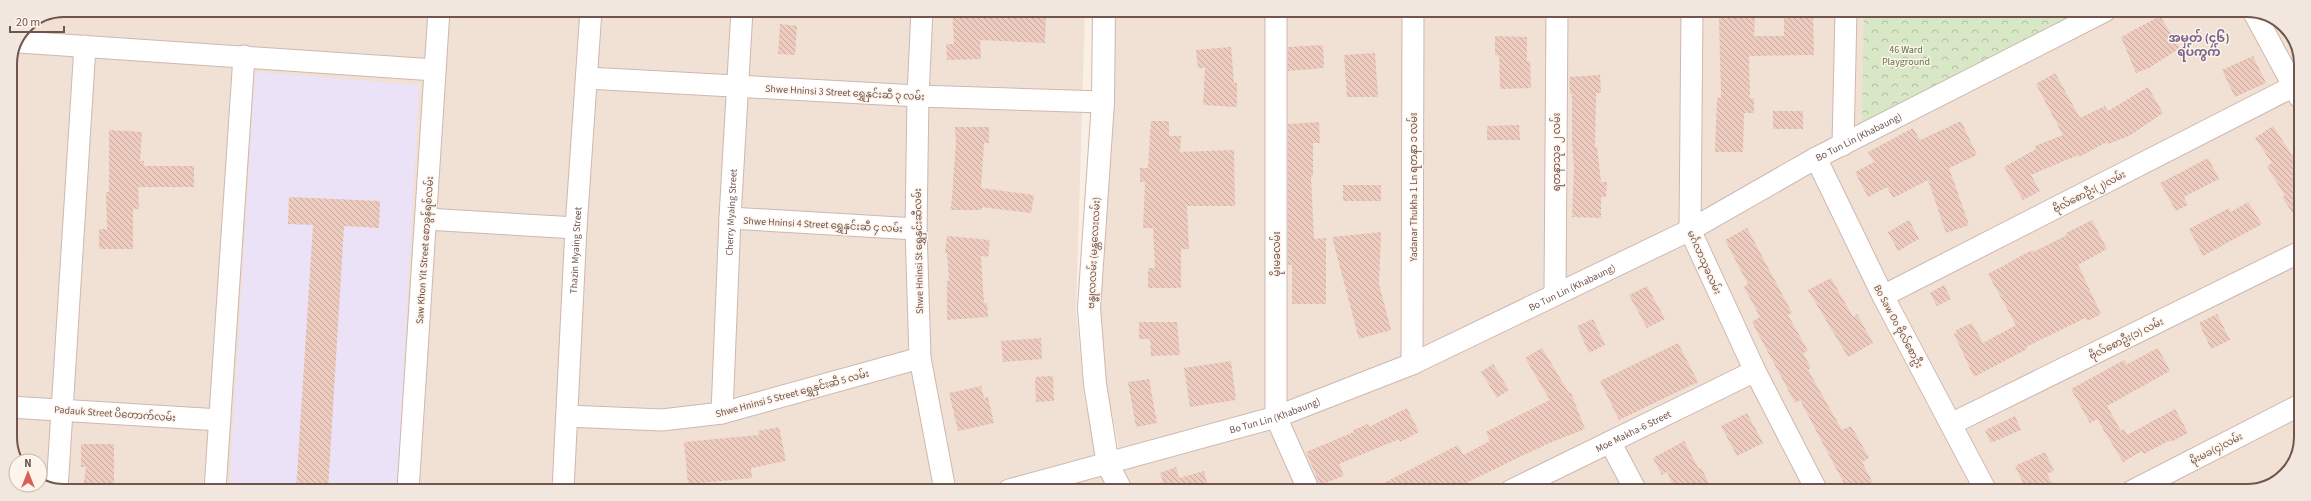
<svg xmlns="http://www.w3.org/2000/svg" width="2311" height="501" font-family="'Source Sans 3','Noto Sans Myanmar',sans-serif">
<style>
.residential{fill:#f1e0d4}
.education{fill:#ece2f7}
.park{fill:url(#park-crowns)}
.building{fill:url(#building-back-hatch)}
.lines{fill:none;stroke-linecap:round;stroke-linejoin:round}
.street-casing{stroke:#cdb8b0;stroke-width:23}
.secondary-casing{stroke:#cfb7ad;stroke-width:24}
.street{stroke:#fff;stroke-width:21}
.secondary{stroke:#fff;stroke-width:22}
.labels{text-anchor:middle;stroke-width:3;stroke-linejoin:round;paint-order:stroke}
.park-label{font-size:10px;fill:#5b7646;stroke:#fdf4eb}
.street-label{font-size:10px;fill:#71544d;stroke:#fdf4eb}
.quarter-label{font-size:12px;font-weight:bold;fill:#7a658d;stroke:#fdf4eb}
.rim{fill:none;stroke:#71544d;stroke-width:2}
</style>
<defs>
<pattern id="park-crowns" width="20" height="18" patternUnits="userSpaceOnUse"><rect width="20" height="18" fill="#d8e7c5"/><path d="M2 6a3 3 0 1 1 6 0M12 15a3 3 0 1 1 6 0" fill="none" stroke="#b4bea2"/></pattern>
<pattern id="building-back-hatch" width="6" height="6" patternUnits="userSpaceOnUse"><rect width="6" height="6" fill="#edcbbf"/><path d="M-1 5l2 2M0 0l6 6M5-1l2 2" fill="none" stroke="#c4a79d"/></pattern>
</defs>
<rect width="100%" height="100%" fill="#faefe5"/>
<!-- residential -->
<g class="residential">
<polygon points="64,10 1085,10 1076,310 1084,396 1106,490 53,490 40,483 40,461 19,461 10,444 10,63 26,26"/>
<polygon points="1107,10 2258,11 2288,28 2301,60 2300,448 2283,478 2248,491 1132,490 1124,471 1108,395 1098,312"/>
</g>
<!-- education -->
<polygon class="education" points="255,72 419,85 397,490 229,490"/>
<!-- park -->
<polygon class="park" points="1864,11 2088,11 1862,126"/>
<!-- building -->
<g class="building">
<polygon points="952,10 1046,10 1045,43 980,40 981,59 947,60 946,44 954,44"/>
<polygon points="1784,11 1813,11 1814,55 1749,56 1750,98 1754,98 1754,113 1744,113 1743,152 1715,152 1717,98 1721,98 1719,17 1755,17 1754,36 1784,36"/>
<polygon points="2160,16 2180,48 2149,68 2136,73 2121,37"/>
<polygon points="780,24 797,26 795,55 778,54"/>
<polygon points="1495,36 1527,37 1527,61 1530,61 1531,88 1500,89 1499,56 1495,55"/>
<polygon points="1323,45 1324,68 1288,71 1288,47"/>
<polygon points="1231,47 1234,83 1237,83 1237,107 1203,105 1205,68 1198,68 1196,50"/>
<polygon points="1375,53 1378,97 1347,97 1344,55"/>
<polygon points="2253,56 2266,83 2235,97 2222,70"/>
<polygon points="2055,73 2080,118 2105,106 2108,111 2148,87 2163,113 2129,136 2108,144 2107,142 2079,157 2078,155 2031,175 2040,191 2023,200 2004,167 2036,149 2035,146 2063,135 2036,84"/>
<polygon points="1600,75 1601,93 1596,93 1595,147 1597,147 1601,182 1607,182 1606,197 1601,197 1601,218 1572,217 1574,167 1572,142 1572,94 1570,94 1569,77"/>
<rect x="1773" y="111" width="30" height="18"/>
<polygon points="1151,121 1169,121 1169,136 1181,136 1180,152 1234,150 1235,206 1187,206 1189,249 1181,249 1181,288 1148,288 1148,268 1155,268 1153,228 1143,228 1145,182 1140,182 1140,168 1148,168"/>
<polygon points="1961,121 1977,155 1949,168 1969,225 1946,233 1928,180 1893,198 1887,187 1868,197 1855,172 1874,162 1868,152 1913,128 1920,140"/>
<polygon points="1319,122 1320,143 1313,143 1313,176 1311,176 1314,239 1326,238 1326,304 1292,304 1292,265 1288,265 1288,124"/>
<polygon points="1519,125 1520,140 1487,140 1487,126"/>
<polygon points="2273,126 2301,169 2300,224 2282,197 2285,196 2267,166 2272,163 2255,138"/>
<polygon points="955,127 989,127 989,143 984,143 981,188 1034,195 1031,213 982,207 982,210 951,210 956,143"/>
<polygon points="109,130 142,132 140,161 144,161 144,166 194,166 194,187 138,187 139,209 133,209 133,249 99,249 99,229 107,229 106,192 109,192"/>
<polygon points="2208,158 2219,179 2184,197 2188,205 2176,211 2160,183"/>
<rect x="1343" y="185" width="38" height="16"/>
<polygon points="289,197 380,201 379,228 344,226 328,490 296,490 313,225 288,224"/>
<polygon points="2248,202 2262,224 2203,256 2189,229 2229,208 2231,212"/>
<polygon points="1909,220 1919,239 1898,251 1888,232"/>
<polygon points="2092,220 2107,249 2078,265 2101,314 2087,321 2085,318 2026,347 2027,349 1974,377 1954,334 1957,332 1956,330 1972,323 1983,343 2016,325 1988,274 2032,250 2033,252 2067,235 2066,233"/>
<polygon points="1747,228 1792,313 1788,315 1808,351 1803,353 1811,368 1808,370 1842,430 1851,426 1859,440 1869,458 1862,462 1877,491 1848,491 1800,400 1795,403 1752,322 1760,317 1744,287 1748,284 1725,240"/>
<polygon points="1381,232 1379,284 1391,330 1359,339 1332,237"/>
<polygon points="947,236 990,240 988,257 981,256 984,303 987,303 988,317 947,320 947,281 949,281 947,253 945,253"/>
<polygon points="1831,278 1853,317 1857,314 1873,343 1848,357 1808,290"/>
<polygon points="1944,285 1951,299 1937,306 1930,293"/>
<polygon points="1647,286 1665,319 1647,328 1629,295"/>
<polygon points="2217,314 2230,340 2211,349 2199,323"/>
<polygon points="1593,319 1605,345 1589,353 1577,326"/>
<polygon points="1139,322 1177,322 1180,355 1151,356 1150,339 1139,339"/>
<polygon points="1041,338 1042,359 1003,362 1001,341"/>
<polygon points="1678,343 1698,382 1619,420 1600,381"/>
<polygon points="1542,348 1569,393 1571,393 1585,429 1547,444 1449,491 1368,491 1458,445 1463,455 1490,441 1486,432 1550,400 1525,358"/>
<polygon points="2158,348 2170,371 2107,406 2121,431 2123,429 2127,435 2175,409 2188,433 2171,442 2170,440 2144,454 2142,451 2123,462 2097,419 2090,423 2071,389 2124,360 2127,364"/>
<polygon points="1231,361 1236,400 1190,407 1184,368"/>
<polygon points="1493,364 1509,390 1497,398 1481,372"/>
<polygon points="1053,376 1054,401 1036,402 1035,377"/>
<polygon points="1149,379 1157,423 1136,427 1128,382"/>
<polygon points="981,386 984,398 988,397 994,423 958,431 949,393"/>
<polygon points="1407,408 1419,432 1400,442 1399,439 1339,464 1344,476 1320,485 1306,452 1354,432 1353,430 1368,424 1369,427"/>
<polygon points="1747,413 1763,443 1737,456 1721,426"/>
<polygon points="2015,416 2021,430 1991,443 1985,430"/>
<polygon points="779,427 786,461 751,468 752,478 688,484 684,442 759,435 758,431"/>
<polygon points="1684,441 1699,469 1701,468 1709,483 1695,491 1676,491 1667,472 1662,475 1653,458"/>
<polygon points="81,444 114,444 114,490 83,490 86,467 81,467"/>
<polygon points="2045,452 2054,471 2047,474 2057,491 2027,491 2015,466"/>
<polygon points="1176,467 1179,478 1204,471 1209,491 1149,490 1148,486 1163,482 1160,473"/>
</g>
<g class="lines">
<!-- street casing -->
<g class="street-casing">
<g id="street">
<polyline points="922,10 918,96 916,229 920,358 945,490"/>
<polyline points="1276,11 1276,417 1309,491"/>
<polyline points="1692,11 1690,230 1755,371 1817,491"/>
<polyline points="2253,11 2300,98"/>
<polyline points="19,42 435,70"/>
<polyline points="587,78 918,96 1103,102"/>
<polyline points="1843,145 1846,11"/>
<polyline points="1816,158 1883,296 1986,491"/>
<polyline points="730,218 916,229"/>
<polyline points="426,219 576,228"/>
<polyline points="1555,294 1557,11"/>
<polyline points="1883,296 2294,86"/>
<polyline points="1412,364 1413,11"/>
<polyline points="10,407 220,420"/>
<path id="s1" d="M722,413L730,218L742,10"/>
<polyline points="567,416 662,420 722,413 920,358"/>
<polyline points="1951,424 2300,252"/>
<polyline points="1610,442 1636,491"/>
<polyline points="57,490 85,46"/>
<polyline points="215,490 244,56"/>
<polyline points="408,490 439,10"/>
<path id="s2" d="M563,490L576,228L591,10"/>
<path id="s3" d="M1009,490L1276,417L1412,364L1690,230L1816,158L2105,11"/>
<path id="s4" d="M1510,491L1755,371"/>
<polyline points="2132,491 2300,405"/>
</g>
</g>
<!-- secondary casing -->
<g class="secondary-casing">
<polyline id="secondary" points="1104,10 1103,102 1089,308 1095,384 1108,465 1121,490"/>
</g>
<!-- street -->
<use href="#street" class="street"/>
<!-- secondary -->
<use href="#secondary" class="secondary"/>
</g>
<g class="labels">
<!-- park labels -->
<g class="park-label">
<text x="1906" y="53">46 Ward<tspan x="1906" dy="12">Playground</tspan></text>
</g>
<!-- street labels -->
<g class="street-label">
<text transform="translate(845 92) rotate(3)" y="4">Shwe Hninsi 3 Street ရွှေနှင်းဆီ ၃ လမ်း</text>
<text dy="4" stroke="none"><textPath href="#s3" startOffset="924">Bo Tun Lin (Khabaung)</textPath></text>
<text transform="translate(1556 152) rotate(-90)" y="4">ရတနာသုခ ၂ လမ်း</text>
<text transform="translate(1413 187) rotate(-90)" y="4">Yadanar Thukha 1 Ln ရတနာ ၁ လမ်း</text>
<text transform="translate(2089 191) rotate(-27)" y="4">ဗိုလ်စောဦး(၂)လမ်း</text>
<text dy="4" stroke="none"><textPath href="#s1" startOffset="201">Cherry Myaing Street</textPath></text>
<text transform="translate(823 224) rotate(3)" y="4">Shwe Hninsi 4 Street ရွှေနှင်းဆီ ၄ လမ်း</text>
<text transform="translate(424 250) rotate(-86)" y="4">Saw Khon Yit Street စောခွန်ရစ်လမ်း</text>
<text dy="4" stroke="none"><textPath href="#s2" startOffset="240">Thazin Myaing Street</textPath></text>
<text transform="translate(918 251) rotate(-91)" y="4">Shwe Hninsi St ရွှေနှင်းဆီလမ်း</text>
<text transform="translate(1093 253) rotate(-87)" y="4">ဗန္ဓုလလမ်း (မန္တလေးလမ်း)</text>
<text transform="translate(1276 254) rotate(-90)" y="4">မိုးမခလမ်း</text>
<text transform="translate(1705 262) rotate(66)" y="4">မင်္ဂလာသုခလမ်း</text>
<text dy="4" stroke="none"><textPath href="#s3" startOffset="600">Bo Tun Lin (Khabaung)</textPath></text>
<text transform="translate(1899 326) rotate(62)" y="4">Bo Saw Oo ဗိုလ်စောဦး</text>
<text transform="translate(2126 338) rotate(-26)" y="4">ဗိုလ်စောဦး(၁) လမ်း</text>
<text transform="translate(792 393) rotate(-15)" y="4">Shwe Hninsi 5 Street ရွှေနှင်းဆီ 5 လမ်း</text>
<text transform="translate(115 413) rotate(4)" y="4">Padauk Street ပိတောက်လမ်း</text>
<text dy="4" stroke="none"><textPath href="#s3" startOffset="276">Bo Tun Lin (Khabaung)</textPath></text>
<text dy="4" stroke="none"><textPath href="#s4" startOffset="137">Moe Makha-6 Street</textPath></text>
<text transform="translate(2216 448) rotate(-27)" y="4">မိုးမခ(၄)လမ်း</text>
</g>
<!-- quarter labels -->
<g class="quarter-label">
<text x="2199" y="42">အမှတ် (၄၆)<tspan x="2199" dy="14">ရပ်ကွက်</tspan></text>
</g>
</g>
<!-- crop -->
<path d="M0 0H2311V501H0ZM64 17H2247A47 47 0 0 1 2294 64V437A47 47 0 0 1 2247 484H64A47 47 0 0 1 17 437V64A47 47 0 0 1 64 17Z" fill="#f2e7de" fill-rule="evenodd"/>
<path class="rim" d="M64 17H2247A47 47 0 0 1 2294 64V437A47 47 0 0 1 2247 484H64A47 47 0 0 1 17 437V64A47 47 0 0 1 64 17Z"/>
<!-- north arrow -->
<g transform="translate(28 473)"><circle r="19" fill="#fdf4eb" stroke="#c5b4ac"/>
<path d="M0-3L7 15L0 10L-7 15Z" fill="#da5f55"/>
<text y="-6" font-size="11" font-weight="bold" text-anchor="middle" fill="#71544d">N</text>
</g>
<!-- scale -->
<path d="M10 26v6h54v-6" fill="none" stroke="#71544d" stroke-width="2"/>
<text x="16" y="26" font-size="12" fill="#71544d" stroke="#fdf4eb" stroke-width="3" paint-order="stroke">20 m</text>
</svg>
